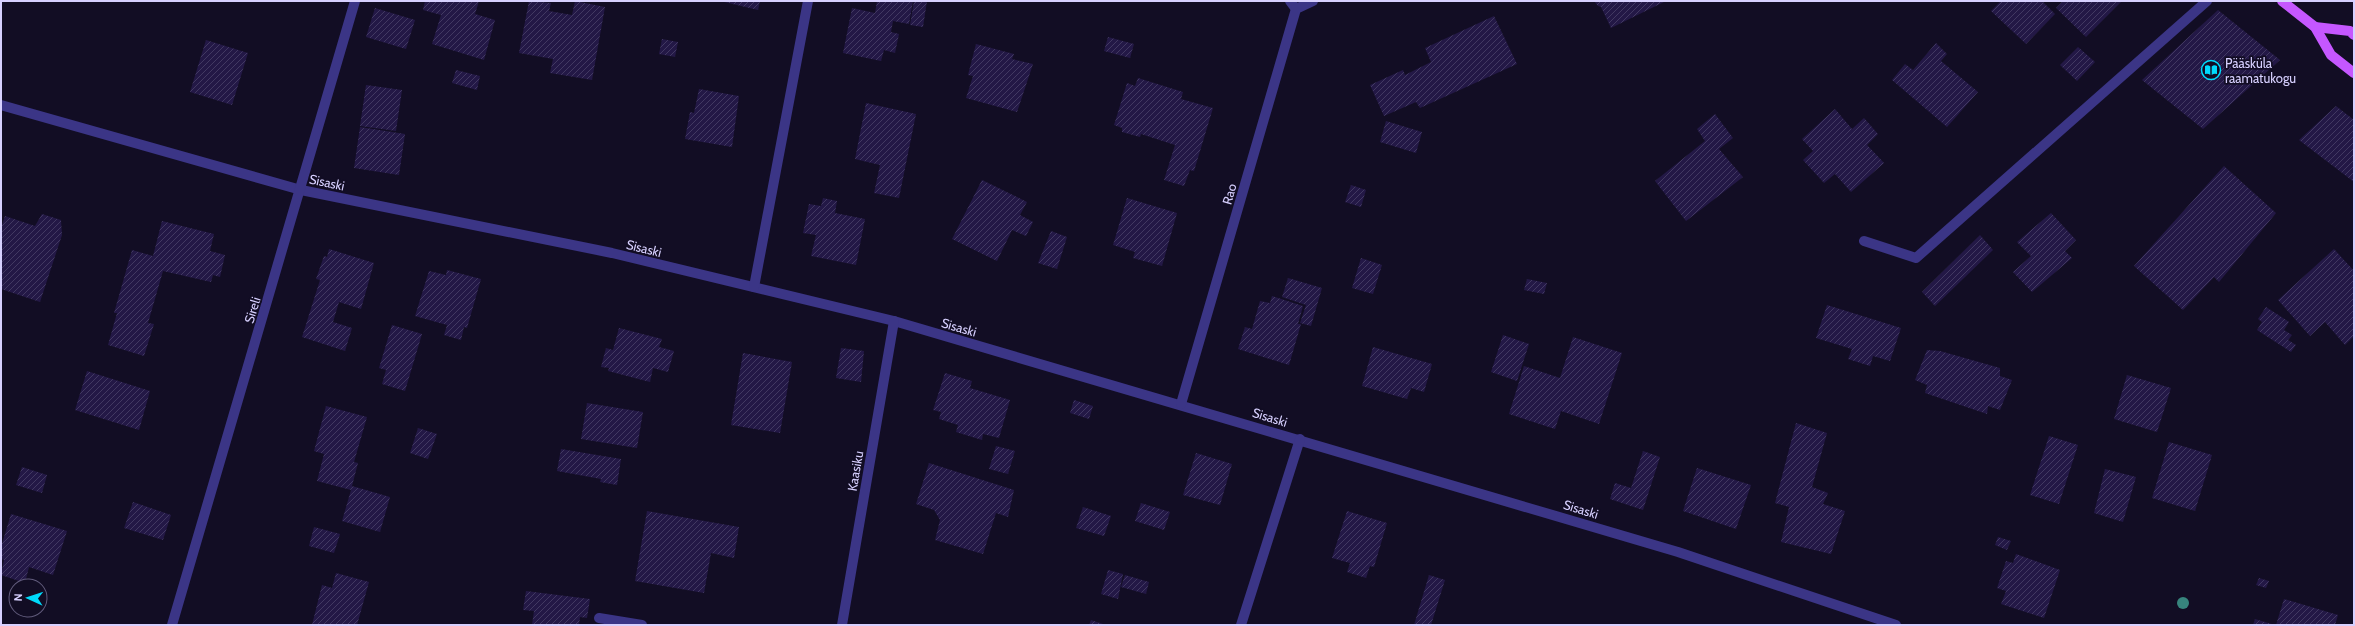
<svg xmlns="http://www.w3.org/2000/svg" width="2355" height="626" font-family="Cabin,sans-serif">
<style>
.building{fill:url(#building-hatch)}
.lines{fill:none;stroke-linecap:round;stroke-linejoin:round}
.minor{stroke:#3b3586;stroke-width:10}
.major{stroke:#c557ff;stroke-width:10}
.tree{fill:#37847d}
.labels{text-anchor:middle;stroke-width:3.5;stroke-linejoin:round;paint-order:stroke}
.poi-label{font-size:13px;fill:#d7d0ff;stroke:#120d24;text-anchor:start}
.street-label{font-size:13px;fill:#d7d0ff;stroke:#120d24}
</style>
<defs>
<pattern id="building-hatch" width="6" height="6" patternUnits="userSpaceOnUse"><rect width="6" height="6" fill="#231846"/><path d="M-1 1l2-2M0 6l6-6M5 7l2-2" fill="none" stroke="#423962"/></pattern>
</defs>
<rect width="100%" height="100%" fill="#120d24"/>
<!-- building -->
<g class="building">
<polygon points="425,1 479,1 475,14 495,20 484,60 432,44 441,15 423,10"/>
<polygon points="529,1 551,3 549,11 572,15 575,1 605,7 592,80 550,73 553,59 519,53"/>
<polygon points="720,1 760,1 758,10"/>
<polygon points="877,1 913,1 909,24 893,21 891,32 899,34 895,53 884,50 881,61 843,53 852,8 875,13"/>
<polygon points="914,1 927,1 923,27 910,25"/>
<polygon points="1594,1 1666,1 1611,28 1601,7 1598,6"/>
<polygon points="2001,1 2042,1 2055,14 2026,44 1991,11"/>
<polygon points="2063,1 2122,1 2086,37 2056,8"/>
<polygon points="375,8 415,20 406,49 366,37"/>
<polygon points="2218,10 2280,60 2203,129 2142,80"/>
<polygon points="1494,16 1517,64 1420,108 1416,102 1384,116 1370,85 1403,70 1405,75 1431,62 1425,48"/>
<polygon points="1108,37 1134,44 1130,58 1104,51"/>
<polygon points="662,39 678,42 675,57 659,54"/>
<polygon points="206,40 248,53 232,105 190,92"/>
<polygon points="1936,43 1947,54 1941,61 1978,92 1947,127 1892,80 1905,64 1913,70"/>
<polygon points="976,44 1014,54 1012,59 1033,64 1017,112 966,98 973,76 968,75"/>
<polygon points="2078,47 2095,62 2077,81 2060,65"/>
<polygon points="456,70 480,76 477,90 452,83"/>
<polygon points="1138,78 1183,92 1181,99 1213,108 1194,171 1190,170 1184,186 1164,180 1175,145 1141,134 1140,137 1122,132 1122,128 1114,125 1127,83 1135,86"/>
<polygon points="366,85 402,90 396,131 360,126"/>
<polygon points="699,89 739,96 732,147 685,139 690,112 694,113"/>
<polygon points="866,103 916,114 899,198 874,193 880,165 855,159"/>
<polygon points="2336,106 2354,120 2354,182 2299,140"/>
<polygon points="1835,109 1852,129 1864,118 1878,134 1867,145 1884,163 1851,192 1835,174 1824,183 1803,160 1813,151 1802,139"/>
<polygon points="1715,114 1733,138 1719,149 1743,177 1686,221 1655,181 1705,141 1697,129"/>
<polygon points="1386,121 1422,132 1416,153 1380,142"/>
<polygon points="360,127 405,134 399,175 354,168"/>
<polygon points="2224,166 2276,213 2219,282 2214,277 2183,310 2134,266"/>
<polygon points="982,180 1027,202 1020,215 1033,222 1026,236 1012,230 997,261 952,239"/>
<polygon points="1351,185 1366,190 1361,207 1345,202"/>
<polygon points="823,198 837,201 835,213 865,219 856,265 811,256 816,235 803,233 809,204 821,206"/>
<polygon points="1127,198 1177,213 1162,266 1133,258 1135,252 1113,245"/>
<polygon points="2051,213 2076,240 2065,251 2072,258 2032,292 2013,272 2031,256 2017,242"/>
<polygon points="42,214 61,220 62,235 40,302 1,289 1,228 5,216 35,226"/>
<polygon points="162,221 214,234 210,251 225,255 220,277 213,275 211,282 163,271 148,323 154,324 144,356 108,345 117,313 114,313 132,250 153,256"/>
<polygon points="1051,231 1067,237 1057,269 1038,263"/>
<polygon points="1980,235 1993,250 1935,306 1922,292"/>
<polygon points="329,249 374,263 361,309 339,302 333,322 352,328 345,351 302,337 320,280 316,279 324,256 327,257"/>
<polygon points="2334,249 2354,271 2354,336 2345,345 2325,322 2310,336 2278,300"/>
<polygon points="1361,258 1382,265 1373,294 1352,288"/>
<polygon points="447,270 481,279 467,328 464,327 461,340 444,335 447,325 415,316 429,271 446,275"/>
<polygon points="1288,278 1322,288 1311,326 1300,323 1306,305 1282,297"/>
<polygon points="1527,279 1547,283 1544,294 1524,290"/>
<polygon points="1272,296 1303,306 1298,324 1301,324 1289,365 1238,349 1245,327 1252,329 1260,301 1270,303"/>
<polygon points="1827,305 1901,328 1890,361 1873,356 1870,366 1848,359 1852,349 1816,338"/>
<polygon points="2266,307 2289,322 2284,330 2292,335 2288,340 2296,345 2291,352 2257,330 2262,322 2258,319"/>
<polygon points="392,325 422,334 405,391 382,384 386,370 379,368"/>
<polygon points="619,328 662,339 659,347 674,351 668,372 653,368 650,382 608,371 609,368 601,367 606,348 613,350"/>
<polygon points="1503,335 1529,344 1517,381 1491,372"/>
<polygon points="1573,337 1622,353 1599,424 1561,411 1555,429 1509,414 1524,366 1560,378"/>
<polygon points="1373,347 1432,364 1424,392 1411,388 1407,399 1362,386"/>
<polygon points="841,348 864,351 861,382 836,378"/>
<polygon points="1927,350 1940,351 2000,368 2000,376 2012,380 2000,410 1988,406 1987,414 1925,393 1927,385 1915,380"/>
<polygon points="743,353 792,362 780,433 731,425"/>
<polygon points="87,371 150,391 139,430 75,410"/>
<polygon points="945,373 972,381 970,388 1010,400 999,438 983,434 982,440 956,432 958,425 939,419 941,412 933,410"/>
<polygon points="2127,375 2171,388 2157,432 2114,419"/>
<polygon points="1074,400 1093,406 1089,419 1070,413"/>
<polygon points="587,403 643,412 637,448 581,439"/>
<polygon points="326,406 367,417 354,462 358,463 352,486 390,497 380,532 342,521 351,490 317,481 324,454 314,451"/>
<polygon points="1796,423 1827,433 1812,487 1828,493 1823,504 1845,511 1831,554 1781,542 1789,507 1775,503"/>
<polygon points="418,428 437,434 428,459 410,453"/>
<polygon points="2049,436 2078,445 2059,504 2030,495"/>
<polygon points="2169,442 2212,455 2195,511 2152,498"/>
<polygon points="996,446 1015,451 1008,474 989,469"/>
<polygon points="561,449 621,459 617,485 600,482 601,479 557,471"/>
<polygon points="1643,451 1660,457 1643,510 1610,499 1615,483 1631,488"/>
<polygon points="1196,453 1232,464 1220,505 1183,495"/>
<polygon points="929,463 1014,490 1008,517 996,513 983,554 935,540 940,520 934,510 916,504"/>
<polygon points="22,467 47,475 42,493 16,485"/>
<polygon points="1697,468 1751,485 1736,529 1683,511"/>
<polygon points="2105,469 2136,477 2123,522 2094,513"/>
<polygon points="133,502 171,515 163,540 124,528"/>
<polygon points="1141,503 1170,512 1164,530 1135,521"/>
<polygon points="1083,507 1111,516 1104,536 1076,528"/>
<polygon points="647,511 739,527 734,558 711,553 704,593 635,581"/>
<polygon points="1347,511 1387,523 1374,567 1370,566 1366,578 1347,572 1350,563 1332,558"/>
<polygon points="11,514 67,531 53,575 29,567 25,583 1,575 4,560 1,559 1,547"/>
<polygon points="314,527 340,534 334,553 309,546"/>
<polygon points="1998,537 2011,541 2007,550 1995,545"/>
<polygon points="2016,554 2060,570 2044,618 2001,604 2006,591 1997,588 2006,561 2013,563"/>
<polygon points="1108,570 1123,574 1118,599 1101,594"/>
<polygon points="336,573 369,582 357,625 312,625 322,585 332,588"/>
<polygon points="1125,575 1149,582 1146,594 1121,587"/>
<polygon points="1429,575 1445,580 1431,625 1414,625"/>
<polygon points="2259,578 2269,581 2266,588 2256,585"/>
<polygon points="526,591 590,599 587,618 580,617 579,625 532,625 534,611 523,610"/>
<polygon points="2284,599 2338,615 2335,625 2276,625"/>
<polygon points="2255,619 2275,625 2253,625"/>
<polygon points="1091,620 1106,625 1089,625"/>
</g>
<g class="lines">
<!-- minor -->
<g class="minor">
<polyline points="1290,1 1296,9"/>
<polyline points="1,105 301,190 612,253 894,321 1678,552 1896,625"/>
<polyline points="1864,241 1916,258 2207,1"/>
<polyline points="754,287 808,1"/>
<polyline points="1181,404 1296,9 1313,1"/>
<polyline points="599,618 642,625"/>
<polyline points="172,625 355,1"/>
<polyline points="842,625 894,321"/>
<polyline points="1241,625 1300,439"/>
</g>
<!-- major -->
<g class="major">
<polyline points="2282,1 2315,27 2331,55 2354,73"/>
<polyline points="2315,27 2350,31 2354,35"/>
</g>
</g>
<!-- trees -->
<circle class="tree" cx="2183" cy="603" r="6"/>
<!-- icons -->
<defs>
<g id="library-ring" transform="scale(1)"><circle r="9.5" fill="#120d24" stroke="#00dafb" stroke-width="1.5"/><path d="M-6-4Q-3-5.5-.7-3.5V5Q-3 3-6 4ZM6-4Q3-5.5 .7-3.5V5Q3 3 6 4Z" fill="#00dafb"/></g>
</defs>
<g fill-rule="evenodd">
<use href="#library-ring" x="2211" y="70"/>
</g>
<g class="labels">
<!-- poi labels -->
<g class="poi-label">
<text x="2225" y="68">Pääsküla<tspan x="2225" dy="15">raamatukogu</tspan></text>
</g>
<!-- street labels -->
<g class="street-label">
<text transform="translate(327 182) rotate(12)" y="5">Sisaski</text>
<text transform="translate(1229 194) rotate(-74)" y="5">Rao</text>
<text transform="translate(644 248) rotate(14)" y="5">Sisaski</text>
<text transform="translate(252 310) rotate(-73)" y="5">Sireli</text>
<text transform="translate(959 327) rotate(16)" y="5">Sisaski</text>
<text transform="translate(1270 417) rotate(17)" y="5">Sisaski</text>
<text transform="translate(855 471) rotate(-80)" y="5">Kaasiku</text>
<text transform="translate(1581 509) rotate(17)" y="5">Sisaski</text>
</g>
</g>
<!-- border -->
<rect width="2355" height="626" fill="none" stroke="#d7d0ff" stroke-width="4"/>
<!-- north arrow -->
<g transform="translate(28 598) rotate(273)"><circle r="19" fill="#120d24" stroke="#615b7c"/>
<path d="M0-3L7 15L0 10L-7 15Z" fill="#00dafb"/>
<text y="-6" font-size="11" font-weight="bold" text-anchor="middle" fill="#d7d0ff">N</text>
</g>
</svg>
